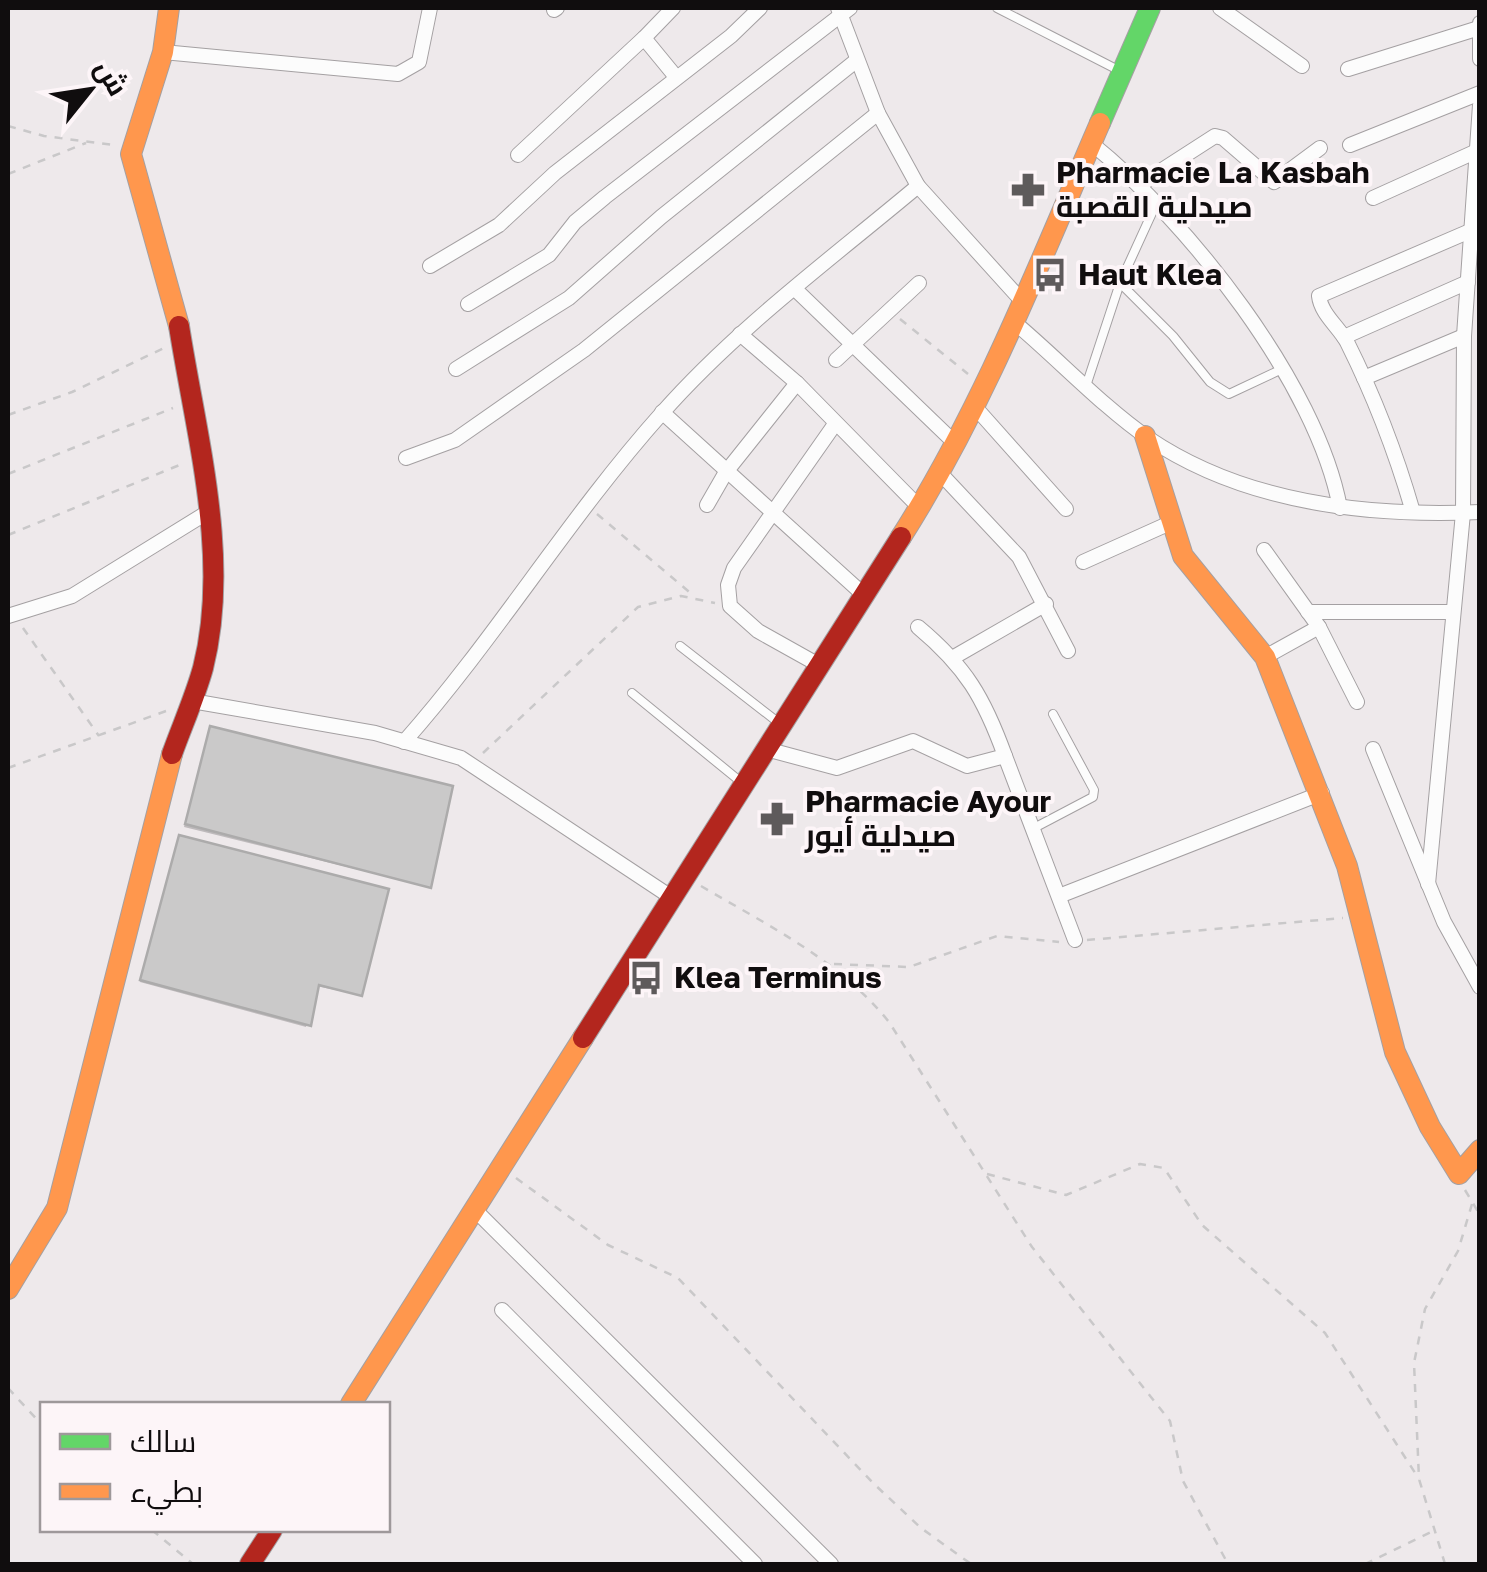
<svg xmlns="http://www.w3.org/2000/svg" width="1487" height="1572" font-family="'Golos Text',Cairo,sans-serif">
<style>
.shadow{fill:#0003}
.building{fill:#cac9c9;stroke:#acabab;stroke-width:2.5}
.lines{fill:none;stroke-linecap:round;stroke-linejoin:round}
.lane-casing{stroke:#a4a0a2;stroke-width:10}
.street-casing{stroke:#a4a0a2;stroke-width:16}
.fast-casing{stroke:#a4a0a2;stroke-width:22}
.slow-casing{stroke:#a4a0a2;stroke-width:22}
.jam-casing{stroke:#a4a0a2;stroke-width:22}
.path{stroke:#c9c8c9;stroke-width:2.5;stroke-dasharray:8 8;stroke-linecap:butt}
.lane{stroke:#fcfcfc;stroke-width:8}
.street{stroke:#fcfcfc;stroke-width:14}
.fast{stroke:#63d668;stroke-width:20}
.slow{stroke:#ff974d;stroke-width:20}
.jam{stroke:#b3261e;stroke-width:20}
.labels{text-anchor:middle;stroke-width:8;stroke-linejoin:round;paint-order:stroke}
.poi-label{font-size:30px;font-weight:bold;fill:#100d0e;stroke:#fdf5f8;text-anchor:start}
</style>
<rect width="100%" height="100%" fill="#eee9eb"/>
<!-- shadow -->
<g class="shadow">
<polygon points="211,728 429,887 184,827"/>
<polygon points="180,837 359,995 316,986 306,1027 140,982"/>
</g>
<!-- building -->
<g class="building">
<polygon points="210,726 453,786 431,888 185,824"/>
<polygon points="179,835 389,889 362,996 319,985 311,1026 140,980"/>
</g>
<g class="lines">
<!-- lane casing -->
<g class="lane-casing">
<g id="lane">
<polyline points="997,8 1122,72"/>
<polyline points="1120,283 1173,336 1210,382 1229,394 1280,370"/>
<polyline points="1087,383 1120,283 1157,202"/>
<polyline points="680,646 779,723"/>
<polyline points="632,693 741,782"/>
<polyline points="1034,828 1093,797 1094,790 1053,714"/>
</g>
</g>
<!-- street casing -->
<g class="street-casing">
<g id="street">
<polyline points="838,8 878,113 918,186 1022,301"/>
<polyline points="1220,8 1302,66"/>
<polyline points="554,10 557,8"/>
<polyline points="1480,23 1480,59"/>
<polyline points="644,38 673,8"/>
<polyline points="163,52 398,74 419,62 430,8"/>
<polyline points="1348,69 1479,28"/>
<path d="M1091,143C1188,221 1317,384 1340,508"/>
<polyline points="1350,145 1480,93"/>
<polyline points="518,155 644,38 676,77"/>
<polyline points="1139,185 1215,136 1223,138 1274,182 1320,148"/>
<polyline points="1373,198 1477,151"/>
<polyline points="430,266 499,225 555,173 731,36 760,8"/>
<polyline points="795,289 957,445"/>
<polyline points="468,304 549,255 575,222 605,197 850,8"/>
<path d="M1014,322C1057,358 1103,407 1148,438C1244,503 1366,517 1480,512"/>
<polyline points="740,334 797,383 919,507"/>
<polyline points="1344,337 1468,282"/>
<polyline points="836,360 919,283"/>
<polyline points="456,369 569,298 661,217 857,60"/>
<polyline points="1364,378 1464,336"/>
<polyline points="975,407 1066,509"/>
<polyline points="662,412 864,595"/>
<polyline points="406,458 455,440 584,350 878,113"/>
<polyline points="941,474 1019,557 1068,651"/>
<polyline points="707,505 726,472 797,383"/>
<path d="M1413,512C1396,453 1375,398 1347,342C1339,327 1321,314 1319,296L1470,231"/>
<polyline points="1264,550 1319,627 1357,702"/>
<polyline points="1083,562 1170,523"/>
<polyline points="1308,612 1453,612"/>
<polyline points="8,616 72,596 208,512"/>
<path d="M918,627C966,667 984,698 1005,756"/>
<polyline points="954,657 1046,604"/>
<polyline points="1265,657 1319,627"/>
<polyline points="817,664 758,631 730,606 728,585 734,568 835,424"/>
<polyline points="192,701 375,733 461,758 674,899"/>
<path d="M404,742C496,638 569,517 662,413C737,328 831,259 918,186"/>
<polyline points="766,749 837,768 913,741 967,766 1005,756 1075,940"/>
<polyline points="1373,749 1444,922 1480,987"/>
<polyline points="1428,884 1463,513 1464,336 1480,105"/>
<polyline points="1059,896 1322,793"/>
<polyline points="476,1211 831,1564"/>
<polyline points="502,1310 755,1564"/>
</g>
</g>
<!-- fast casing -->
<g class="fast-casing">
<polyline id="fast" points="1100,123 1150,8"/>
</g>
<!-- slow casing -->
<g class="slow-casing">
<g id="slow">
<polyline points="169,8 163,52 131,154 179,326"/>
<polyline points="1145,436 1183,556 1265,657 1347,866 1395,1052 1430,1127 1459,1174 1480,1150"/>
<path d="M901,537C983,408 1039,264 1100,123"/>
<polyline points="8,1289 57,1208 172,754"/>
<polyline points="351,1404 583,1038"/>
</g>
</g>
<!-- jam casing -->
<g class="jam-casing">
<g id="jam">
<path d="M172,754C182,726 195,697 203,668C231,558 196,435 179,326"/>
<polyline points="583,1038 901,537"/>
<polyline points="250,1564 272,1530"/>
</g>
</g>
<!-- path -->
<g class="path">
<polyline points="8,126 44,136 114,145"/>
<polyline points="8,174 86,143"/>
<polyline points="900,319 968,374"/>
<polyline points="8,415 72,392 166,347"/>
<polyline points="8,474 173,408"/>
<polyline points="597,514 694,596"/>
<polyline points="8,535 182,464"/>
<polyline points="23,628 99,736"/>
<polyline points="483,753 638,607 681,596 715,603"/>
<polyline points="8,768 166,711"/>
<path d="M701,886C769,926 839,960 889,1022L1032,1247L1170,1421L1183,1481L1228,1564"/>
<polyline points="1087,940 1343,918"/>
<polyline points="834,964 909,967 997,936 1059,942"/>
<polyline points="987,1174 1066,1195 1140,1164 1164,1168 1202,1225 1325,1333 1419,1479"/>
<polyline points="516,1178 608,1245 678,1278 873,1483 921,1528 971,1564"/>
<polyline points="1465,1190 1480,1215"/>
<polyline points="8,1388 42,1425"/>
<polyline points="152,1530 193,1564"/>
<polyline points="1365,1564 1431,1532"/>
<polyline points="1445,1564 1419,1479 1414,1363 1425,1309 1458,1251 1472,1204"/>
</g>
<!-- lane -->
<use href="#lane" class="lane"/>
<!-- street -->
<use href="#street" class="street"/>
<!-- fast -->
<use href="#fast" class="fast"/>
<!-- slow -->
<use href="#slow" class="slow"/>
<!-- jam -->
<use href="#jam" class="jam"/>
</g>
<!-- icons -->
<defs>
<g id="pharmacy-bare" transform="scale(2.7)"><path d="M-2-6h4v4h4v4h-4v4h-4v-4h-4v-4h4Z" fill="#5e5a5b" stroke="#fdf5f8" stroke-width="2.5" paint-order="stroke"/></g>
<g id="bus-bare" transform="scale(2.7)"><path d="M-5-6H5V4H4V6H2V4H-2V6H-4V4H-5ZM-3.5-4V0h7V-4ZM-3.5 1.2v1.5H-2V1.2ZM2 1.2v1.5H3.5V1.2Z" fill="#5e5a5b" stroke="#fdf5f8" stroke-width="2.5" paint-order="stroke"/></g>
</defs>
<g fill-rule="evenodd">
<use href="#pharmacy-bare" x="1028" y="190"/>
<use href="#bus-bare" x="1050" y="275"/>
<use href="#pharmacy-bare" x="777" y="819"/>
<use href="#bus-bare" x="646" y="978"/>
</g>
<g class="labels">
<!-- poi labels -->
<g class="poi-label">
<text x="1056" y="183">Pharmacie La Kasbah<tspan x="1056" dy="34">صيدلية القصبة</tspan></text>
<text x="1078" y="285">Haut Klea</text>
<text x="805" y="812">Pharmacie Ayour<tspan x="805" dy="34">صيدلية أيور</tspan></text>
<text x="674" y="988">Klea Terminus</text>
</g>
</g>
<!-- border -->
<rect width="1487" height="1572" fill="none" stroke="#100d0e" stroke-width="20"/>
<!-- legend -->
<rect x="40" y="1402" width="350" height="130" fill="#fdf5f8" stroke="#9e989a" stroke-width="2.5"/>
<rect x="60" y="1434" width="50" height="15" fill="#63d668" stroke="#9e989a" stroke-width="2.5"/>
<text x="130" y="1452" font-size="30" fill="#100d0e">سالك</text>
<rect x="60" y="1484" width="50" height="15" fill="#ff974d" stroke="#9e989a" stroke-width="2.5"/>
<text x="130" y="1502" font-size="30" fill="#100d0e">بطيء</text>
<!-- north arrow -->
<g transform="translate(90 90) rotate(60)" stroke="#fdf5f8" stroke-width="8" paint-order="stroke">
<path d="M0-8L18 38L0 25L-18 38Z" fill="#100d0e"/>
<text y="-15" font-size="28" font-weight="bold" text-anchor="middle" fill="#100d0e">ش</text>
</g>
</svg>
